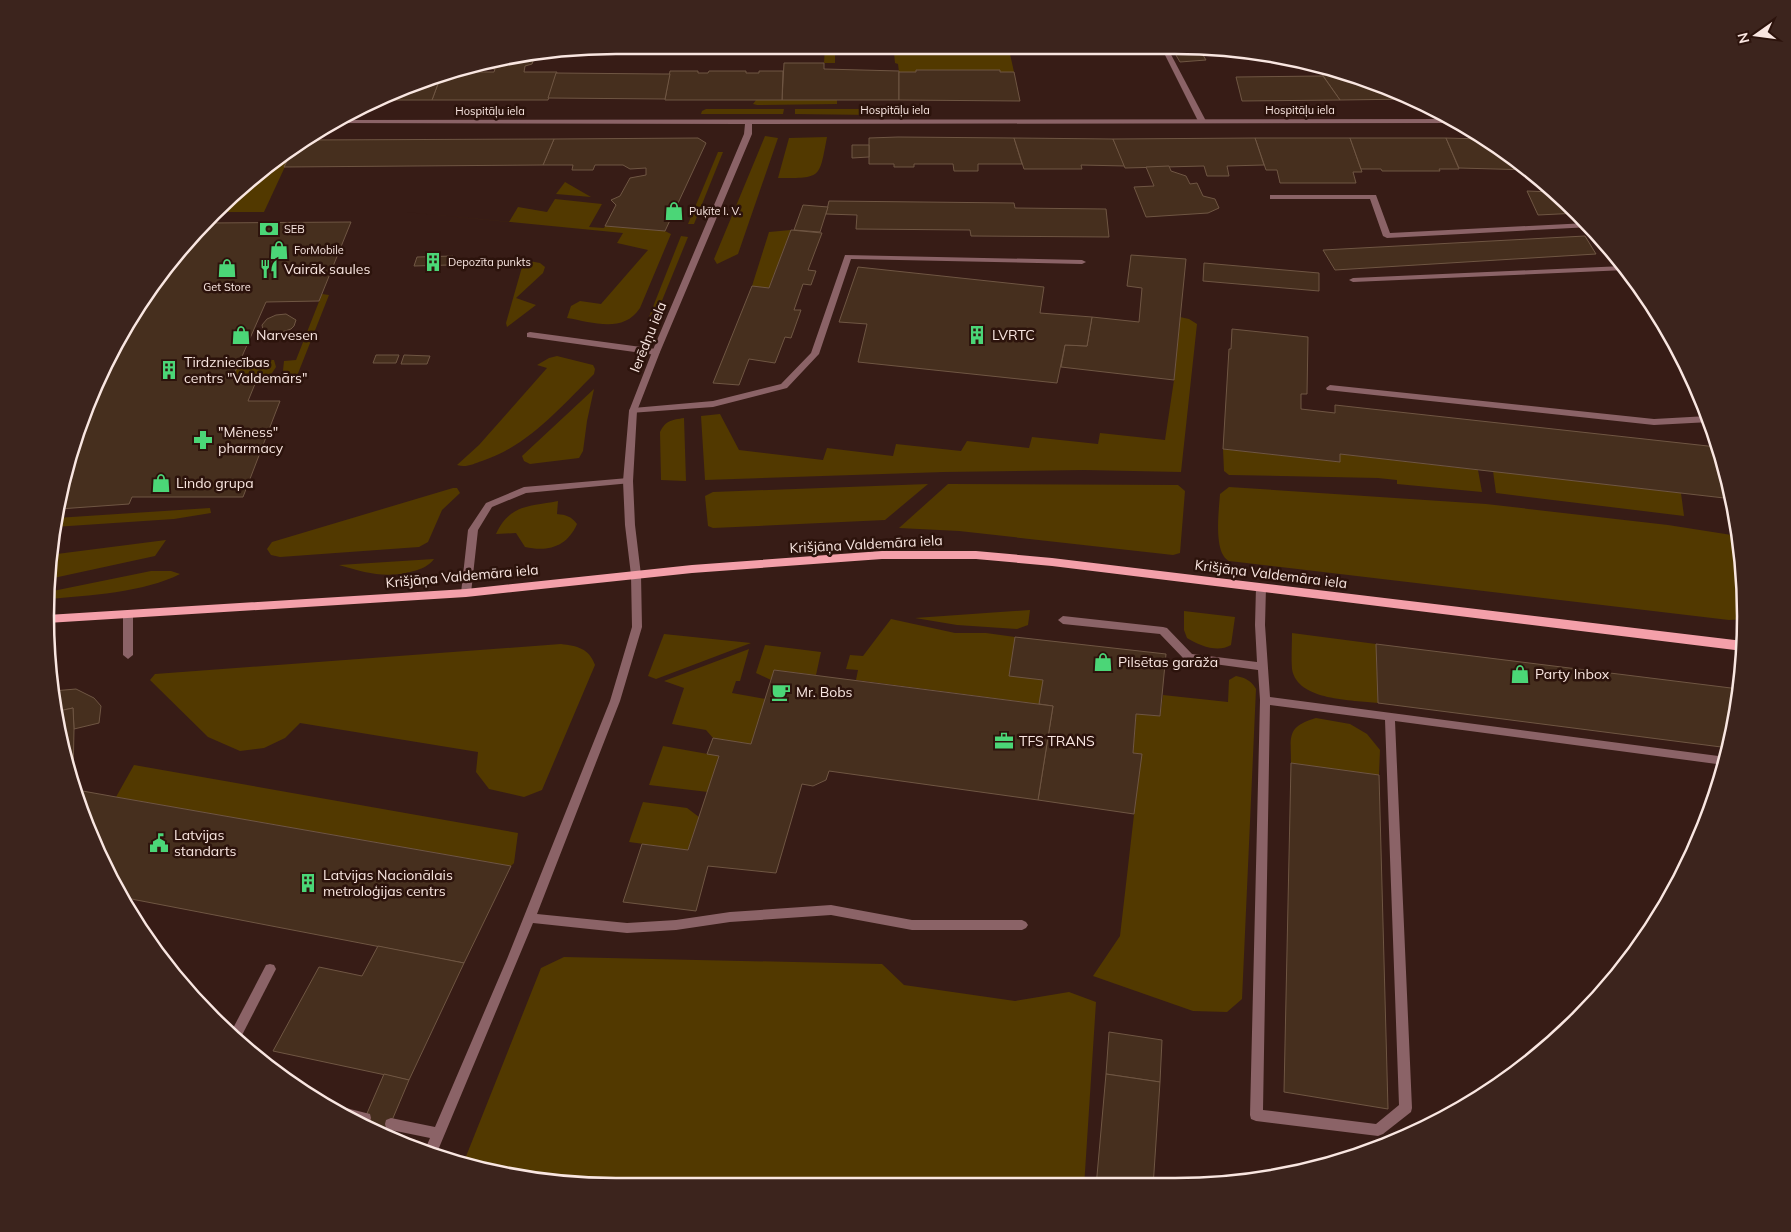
<svg xmlns="http://www.w3.org/2000/svg" width="1791" height="1232" font-family="Mulish,sans-serif">
<style>
.green{fill:#523900}
.building{fill:#462f1e;stroke:#6f5643}
.lines{fill:none;stroke-linecap:round;stroke-linejoin:round}
.service{fill:#8b6367;fill-rule:evenodd}
.minor{fill:#8b6367;fill-rule:evenodd}
.primary{fill:#f4a0aa;fill-rule:evenodd}
.labels{text-anchor:middle;stroke-width:5;stroke-linejoin:round;paint-order:stroke}
.far-street-label{font-size:11px;fill:#f9e6e1;stroke:#2c130c}
.far-poi-label{font-size:11px;fill:#f9e6e1;stroke:#2c130c;text-anchor:start}
.poi-label{font-size:14px;fill:#f9e6e1;stroke:#2c130c;text-anchor:start}
.street-label{font-size:14px;fill:#f9e6e1;stroke:#2c130c}
.rim{fill:none;stroke:#f9e6e1;stroke-width:2.5}
</style>
<rect width="100%" height="100%" fill="#371c16"/>
<!-- green -->
<g class="green">
<polygon points="616,45 835,45 835,63 824,63 825,45 590,48"/>
<polygon points="883,45 1008,45 1014,72 1000,72 999,70 916,70 916,72 899,72 898,64 895,63 894,53 883,48"/>
<polygon points="756,100 837,100 837,104 757,105 753,104"/>
<polygon points="706,109 784,109 783,114 701,114 702,111"/>
<polygon points="795,109 885,109 882,113 875,115 795,114"/>
<polygon points="765,136 778,138 738,254 717,264 714,259"/>
<path d="M827,137C819,179 822,178 778,178L789,138Z"/>
<polygon points="295,145 264,212 218,212"/>
<polygon points="718,152 723,152 694,224 688,224"/>
<polygon points="565,182 591,197 556,194"/>
<path d="M555,199L602,204L589,227L604,228L605,226L665,231L671,234L640,308C623,334 592,322 567,318L571,306L580,301L601,304L648,250L617,243L623,233L406,212L509,222L518,207L547,212Z"/>
<polygon points="791,230 769,288 752,286 769,232"/>
<polygon points="681,236 688,237 661,303 649,317"/>
<polygon points="524,260 540,263 545,267 543,273 516,298 536,305 507,327 506,323"/>
<polygon points="322,294 329,295 295,381 282,380 284,361 296,360"/>
<polygon points="1180,317 1189,319 1197,324 1181,472 1084,470 944,472 705,480 701,416 720,414 739,450 823,460 827,448 893,456 896,444 961,451 967,441 1029,448 1032,437 1098,444 1100,433 1165,440 1174,380"/>
<path d="M557,356L593,365L595,369L594,374C561,407 528,446 482,461C473,464 466,468 457,465L479,445L547,368L537,365L549,358Z"/>
<polygon points="241,360 274,360 276,367 268,379 232,379"/>
<polygon points="594,389 587,421 583,451 579,458 530,464 524,461 522,456"/>
<path d="M684,418L686,481L661,480L660,432C666,420 672,420 684,418Z"/>
<polygon points="1223,449 1340,462 1340,454 1478,470 1482,492 1397,484 1397,480 1378,478 1229,475 1224,471"/>
<polygon points="1493,471 1681,493 1684,516 1496,493"/>
<polygon points="928,484 885,520 713,528 708,526 705,496 713,492"/>
<polygon points="948,484 1178,485 1185,491 1180,553 1173,555 959,531 899,528"/>
<path d="M1229,487L1486,504L1668,525L1738,536L1746,619L1729,620L1229,561C1213,553 1219,510 1220,494Z"/>
<polygon points="453,488 457,488 460,493 442,510 428,542 419,547 280,557 271,555 267,549 272,542"/>
<path d="M558,501L557,514C566,515 571,516 577,524C567,547 548,552 525,547L516,533L496,534C510,504 528,507 558,501Z"/>
<polygon points="210,508 211,513 174,519 54,527 56,518"/>
<polygon points="166,540 155,556 49,579 49,555"/>
<path d="M434,559C429,566 421,569 414,571C385,579 367,573 339,565Z"/>
<path d="M151,571H171L180,574C146,592 86,596 48,599V592Z"/>
<polygon points="1030,610 1028,625 1017,629 957,625 915,618"/>
<path d="M1184,611L1235,617L1231,645C1218,653 1200,646 1187,638L1184,630Z"/>
<polygon points="891,619 955,633 986,633 1015,637 1009,675 1043,680 1039,704 856,680 858,670 846,669 850,655 863,656"/>
<path d="M1292,633L1376,644L1378,703C1353,700 1297,701 1292,669C1291,658 1292,645 1292,633Z"/>
<polygon points="664,634 751,643 656,679 648,676"/>
<path d="M561,644C577,646 589,648 595,665L542,790L524,797L489,789L476,772L478,752L300,723L285,738L264,748L240,751L208,737L150,680L155,674Z"/>
<polygon points="765,645 821,652 816,675 775,670 771,680 756,673"/>
<polygon points="749,649 740,681 736,681 732,693 766,699 751,744 713,738 706,730 672,724 684,688 664,681"/>
<path d="M1236,676C1245,678 1251,680 1256,689L1242,999L1227,1012L1193,1011L1093,976L1120,936L1141,754L1133,753L1136,714L1160,716L1163,695L1228,702L1229,680Z"/>
<path d="M1316,718L1350,724L1367,734L1380,750L1379,775L1291,763C1291,736 1286,727 1316,718Z"/>
<polygon points="663,746 719,756 708,792 649,785"/>
<polygon points="134,765 518,833 514,863 511,866 116,797"/>
<polygon points="643,802 687,808 699,817 688,850 629,842"/>
<polygon points="564,957 882,964 904,985 1015,1001 1069,992 1096,1002 1084,1187 616,1187 504,1176 463,1164 541,968"/>
</g>
<!-- building -->
<g class="building">
<polygon points="1170,45 1198,47 1206,60 1180,62"/>
<polygon points="535,56 532,64 525,66 524,72 557,72 548,100 432,100 442,73 455,72 459,68 467,68 466,72 494,72 495,69 483,68 485,62"/>
<polygon points="784,63 824,63 824,69 899,71 899,100 782,100"/>
<polygon points="1322,68 1413,99 1340,100 1319,70"/>
<polygon points="916,70 1000,70 1000,72 1014,72 1020,101 899,100 899,72 916,72"/>
<polygon points="670,71 698,71 698,73 708,73 709,71 746,71 746,73 759,73 759,71 783,71 782,100 665,100"/>
<polygon points="442,73 432,100 376,100 397,89"/>
<polygon points="556,73 663,74 670,74 665,99 548,98"/>
<polygon points="1323,76 1340,100 1242,101 1236,77"/>
<polygon points="898,137 1014,138 1022,164 978,164 978,171 954,171 953,164 914,164 914,167 894,167 894,164 869,164 869,138"/>
<polygon points="698,138 706,143 665,231 605,226 616,205 611,200 620,196 630,178 646,175 646,168 630,169 623,165 595,165 593,170 572,170 573,165 543,165 554,139"/>
<polygon points="1014,138 1113,139 1125,166 1081,165 1082,169 1024,169"/>
<polygon points="1255,138 1350,138 1362,172 1353,172 1356,183 1280,183 1277,170 1266,170"/>
<polygon points="1255,138 1264,165 1227,166 1229,176 1207,176 1204,166 1125,168 1113,139"/>
<polygon points="1350,138 1446,138 1459,169 1439,169 1440,171 1382,171 1381,169 1361,169"/>
<polygon points="1446,138 1483,139 1522,163 1531,170 1459,168"/>
<polygon points="554,139 543,165 284,167 295,145 300,140"/>
<polygon points="852,145 869,145 869,157 852,158"/>
<polygon points="1169,166 1171,171 1186,176 1190,184 1197,183 1203,196 1215,199 1219,208 1208,213 1146,217 1134,187 1154,186 1146,167"/>
<polygon points="1551,189 1552,189 1579,213 1538,215 1527,191 1552,192"/>
<polygon points="829,201 1014,203 1015,208 1106,209 1109,237 971,236 970,230 856,229 857,215 826,214"/>
<polygon points="803,205 828,207 820,232 794,230"/>
<polygon points="351,222 319,301 266,302 232,379 257,379 248,401 280,401 243,497 132,497 129,504 59,509 89,397 122,330 187,240 206,223"/>
<polygon points="791,230 822,233 808,270 816,271 811,285 803,284 794,310 801,310 791,338 785,337 775,363 749,359 739,385 713,383 752,286 769,288"/>
<polygon points="1585,236 1596,254 1335,270 1323,250"/>
<polygon points="1131,255 1186,259 1174,380 1061,367 1065,345 1087,346 1092,317 1139,322 1142,288 1127,286"/>
<polygon points="453,256 450,265 414,266 417,257"/>
<polygon points="1204,263 1319,273 1319,291 1203,281"/>
<polygon points="858,267 1044,287 1040,313 1092,317 1087,346 1065,345 1057,383 858,362 867,324 839,322"/>
<polygon points="286,314 296,320 294,326 291,329 276,334 263,330 262,325 267,319 276,315"/>
<polygon points="1232,329 1308,337 1307,394 1301,394 1301,409 1335,413 1335,405 1717,447 1733,499 1340,454 1340,462 1223,449 1229,349 1231,349"/>
<polygon points="376,355 399,355 396,363 373,363"/>
<polygon points="404,355 430,356 427,364 401,364"/>
<polygon points="1015,637 1166,654 1160,716 1136,714 1133,753 1142,754 1134,814 1038,800 1053,706 1039,704 1043,680 1009,676"/>
<polygon points="1376,644 1739,689 1735,728 1729,748 1378,703"/>
<polygon points="774,670 1053,706 1038,800 829,771 826,780 813,786 802,784 776,873 708,866 696,911 623,902 642,844 688,850 719,756 707,754 713,738 751,744"/>
<polygon points="50,682 54,682 53,691 76,689 94,698 101,706 99,723 74,729 73,708 54,712"/>
<polygon points="73,708 74,729 73,778 56,727 54,712"/>
<polygon points="1291,763 1379,775 1388,1109 1284,1092"/>
<polygon points="77,790 116,797 511,866 464,963 121,897 104,869"/>
<polygon points="378,946 464,963 409,1080 273,1051 319,967 362,976"/>
<polygon points="1109,1032 1162,1040 1160,1082 1106,1074"/>
<polygon points="384,1074 409,1080 385,1137 362,1125"/>
<polygon points="1106,1074 1160,1082 1153,1187 1096,1187"/>
</g>
<g class="lines">
<!-- service -->
<g class="service">
<polygon points="1160,45 1166,45 1206,121 1205,123 1198,121"/>
<polygon points="1270,195 1376,195 1390,233 1587,223 1591,227 1387,238 1383,236 1370,199 1270,199"/>
<polygon points="845,255 1082,260 1086,262 1082,264 851,259 819,354 787,388 713,407 630,413 629,411 630,409 633,408 713,401 781,384 811,353"/>
<polygon points="1623,266 1626,270 1353,282 1349,280 1353,278"/>
<polygon points="530,332 656,349 660,352 656,355 527,337 527,333"/>
<polygon points="1330,385 1654,419 1708,416 1710,422 1654,425 1327,390 1326,388"/>
<polygon points="628,478 633,481 631,483 526,493 492,507 478,530 471,593 466,596 463,595 461,593 468,530 486,503 524,487"/>
<polygon points="636,572 641,575 642,627 620,701 537,914 627,923 676,920 730,912 831,905 912,920 1022,920 1026,922 1028,925 1026,928 1022,930 912,930 831,915 730,922 676,930 627,933 533,923 436,1155 424,1152 430,1138 391,1130 386,1128 385,1124 386,1120 391,1118 435,1127 507,959 610,701 632,627 631,575"/>
<path d="M1261,584L1266,587L1265,625L1270,697L1726,757L1724,765L1395,721L1412,1108L1411,1112L1383,1134L1378,1136L1256,1121L1251,1119L1250,1115L1260,700L1258,670L1185,660L1160,634L1063,624L1058,620L1063,616L1163,627L1167,628L1192,654L1257,662L1255,625L1256,587ZM1270,705L1385,720L1399,1105L1376,1124L1263,1110Z"/>
<polygon points="128,610 133,614 133,655 128,659 123,655 123,614"/>
<polygon points="270,964 274,965 276,969 239,1041 230,1034 266,965"/>
<path d="M338,1106L370,1114L371,1118L370,1122C358,1127 343,1115 333,1109Z"/>
</g>
<!-- minor -->
<polygon class="minor" points="1452,119 1458,123 752,124 752,134 660,352 637,411 633,481 635,525 641,575 636,578 631,575 625,525 623,481 629,411 652,352 744,134 745,124 332,123 339,120"/>
<!-- primary -->
<polygon class="primary" points="882,551 976,551 1052,558 1743,641 1743,651 1052,566 976,559 882,559 692,573 466,597 47,623 47,615 466,589 692,565"/>
</g>
<!-- icons -->
<defs>
<g id="shop-bare" transform="scale(1.5)"><path d="M-5-2.5h2.3a2.7 3.5 0 0 1 5.4 0H5L5.5 6h-11ZM-1.5-2.5h3a1.5 2.3 0 0 0-3 0Z" fill="#4bd677" stroke="#2c130c" stroke-width="2.5" paint-order="stroke"/></g>
<g id="bank-bare" transform="scale(1.5)"><path d="M-6-4H6V4H-6ZM0-2.3a2.3 2.3 0 1 0 0 4.6a2.3 2.3 0 1 0 0-4.6Z" fill="#4bd677" stroke="#2c130c" stroke-width="2.5" paint-order="stroke"/></g>
<g id="building-bare" transform="scale(1.5)"><path d="M-4-6H4V6H1V3H-1V6H-4ZM-2.5-4.3h1.7v1.8h-1.7ZM.8-4.3h1.7v1.8H.8ZM-2.5-1h1.7V.8h-1.7ZM.8-1h1.7V.8H.8Z" fill="#4bd677" stroke="#2c130c" stroke-width="2.5" paint-order="stroke"/></g>
<g id="restaurant-bare" transform="scale(1.5)"><path d="M-5-6h1v4h1v-4h1v4h1v-4h1v5L-1.5 .5V6h-2V.5L-5-1ZM5-6V6H3V1.5H1.5Q1.5-4 5-6Z" fill="#4bd677" stroke="#2c130c" stroke-width="2.5" paint-order="stroke"/></g>
<g id="pharmacy-bare" transform="scale(1.5)"><path d="M-2-6h4v4h4v4h-4v4h-4v-4h-4v-4h4Z" fill="#4bd677" stroke="#2c130c" stroke-width="2.5" paint-order="stroke"/></g>
<g id="cafe-bare" transform="scale(1.5)"><path d="M-5.5-4.5H6V0H3Q3 3.5 0 3.5H-2.5Q-5.5 3.5-5.5 0ZM3-3.2v2h1.7v-2ZM-6 4.5H4V6H-6Z" fill="#4bd677" stroke="#2c130c" stroke-width="2.5" paint-order="stroke"/></g>
<g id="office-bare" transform="scale(1.5)"><path d="M-6-3h4V-5.5h4V-3h4V5H-6ZM-1-4.5V-3h2v-1.5ZM-6 0V1H6V0Z" fill="#4bd677" stroke="#2c130c" stroke-width="2.5" paint-order="stroke"/></g>
<g id="civic-bare" transform="scale(1.5)"><path d="M-.6-6.5H3V-4.5H.6V-3L4-1V1h2V6H-6V1h2V-1L-.6-3ZM-1.2 2.5V6h2.4V2.5Z" fill="#4bd677" stroke="#2c130c" stroke-width="2.5" paint-order="stroke"/></g>
</defs>
<g fill-rule="evenodd">
<use href="#shop-bare" x="674" y="211"/>
<use href="#bank-bare" x="269" y="229"/>
<use href="#shop-bare" x="279" y="250"/>
<use href="#building-bare" x="433" y="262"/>
<use href="#shop-bare" x="227" y="268"/>
<use href="#restaurant-bare" x="269" y="269"/>
<use href="#shop-bare" x="241" y="335"/>
<use href="#building-bare" x="977" y="335"/>
<use href="#building-bare" x="169" y="370"/>
<use href="#pharmacy-bare" x="203" y="440"/>
<use href="#shop-bare" x="161" y="483"/>
<use href="#shop-bare" x="1103" y="662"/>
<use href="#shop-bare" x="1520" y="674"/>
<use href="#cafe-bare" x="781" y="692"/>
<use href="#office-bare" x="1004" y="741"/>
<use href="#civic-bare" x="159" y="843"/>
<use href="#building-bare" x="308" y="883"/>
</g>
<g class="labels">
<!-- far-street labels -->
<g class="far-street-label">
<text x="895" y="114">Hospitāļu iela</text>
<text x="1300" y="114">Hospitāļu iela</text>
<text x="490" y="115">Hospitāļu iela</text>
</g>
<!-- far-poi labels -->
<g class="far-poi-label">
<text x="689" y="215">Puķīte I. V.</text>
<text x="284" y="233">SEB</text>
<text x="294" y="254">ForMobile</text>
<text x="448" y="266">Depozīta punkts</text>
<text x="227" y="291" text-anchor="middle">Get Store</text>
</g>
<!-- poi labels -->
<g class="poi-label">
<text x="284" y="274">Vairāk saules</text>
<text x="256" y="340">Narvesen</text>
<text x="992" y="340">LVRTC</text>
<text x="184" y="367">Tirdzniecības<tspan x="184" dy="16">centrs "Valdemārs"</tspan></text>
<text x="218" y="437">"Mēness"<tspan x="218" dy="16">pharmacy</tspan></text>
<text x="176" y="488">Lindo grupa</text>
<text x="1118" y="667">Pilsētas garāža</text>
<text x="1535" y="679">Party Inbox</text>
<text x="796" y="697">Mr. Bobs</text>
<text x="1019" y="746">TFS TRANS</text>
<text x="174" y="840">Latvijas<tspan x="174" dy="16">standarts</tspan></text>
<text x="323" y="880">Latvijas Nacionālais<tspan x="323" dy="16">metroloģijas centrs</tspan></text>
</g>
<!-- street labels -->
<g class="street-label">
<text transform="translate(648 337) rotate(-68)" y="5">Ierēdņu iela</text>
<text transform="translate(866 544) rotate(-3)" y="5">Krišjāņa Valdemāra iela</text>
<text transform="translate(1271 574) rotate(7)" y="5">Krišjāņa Valdemāra iela</text>
<text transform="translate(462 576) rotate(-5)" y="5">Krišjāņa Valdemāra iela</text>
</g>
</g>
<!-- crop -->
<path d="M0 0H1791V1232H0ZM616 54H1175A562 562 0 0 1 1737 616V616A562 562 0 0 1 1175 1178H616A562 562 0 0 1 54 616V616A562 562 0 0 1 616 54Z" fill="#3c241d" fill-rule="evenodd"/>
<path class="rim" d="M616 54H1175A562 562 0 0 1 1737 616V616A562 562 0 0 1 1175 1178H616A562 562 0 0 1 54 616V616A562 562 0 0 1 616 54Z"/>
<!-- north arrow -->
<g transform="translate(1756 35) rotate(256)" stroke="#2c130c" stroke-width="4" paint-order="stroke">
<path d="M0-4L9 19L0 12L-9 19Z" fill="#f9e6e1"/>
<text y="-8" font-size="14" font-weight="bold" text-anchor="middle" fill="#f9e6e1">N</text>
</g>
</svg>
